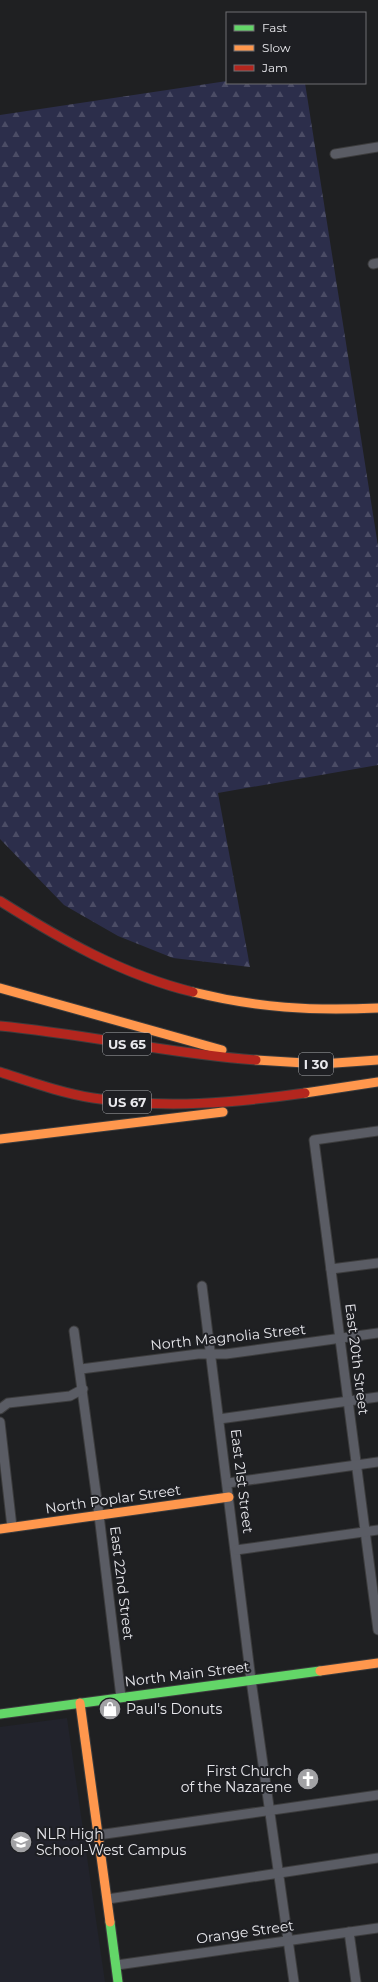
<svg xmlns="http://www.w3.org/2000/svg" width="378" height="1982" font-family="Montserrat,sans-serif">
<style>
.built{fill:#22232c}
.forest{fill:url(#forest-firs)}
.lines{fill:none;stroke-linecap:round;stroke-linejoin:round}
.street-casing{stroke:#3c3c3d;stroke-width:11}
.fast-casing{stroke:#3c3c3d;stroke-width:11}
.slow-casing{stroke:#3c3c3d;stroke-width:11}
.jam-casing{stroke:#3c3c3d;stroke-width:11}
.street{stroke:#5a5c64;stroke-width:9}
.fast{stroke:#63d668;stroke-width:9}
.slow{stroke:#ff974d;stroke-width:9}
.jam{stroke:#b3261e;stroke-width:9}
.labels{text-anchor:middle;stroke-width:4;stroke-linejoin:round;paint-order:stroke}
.shield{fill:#1e1f23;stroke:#abacb0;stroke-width:1}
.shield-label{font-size:13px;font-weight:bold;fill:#e8e8ec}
.street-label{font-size:14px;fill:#e8e8ec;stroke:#1e1f23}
.poi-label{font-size:14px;fill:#e8e8ec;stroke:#1e1f23;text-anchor:start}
</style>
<defs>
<pattern id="forest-firs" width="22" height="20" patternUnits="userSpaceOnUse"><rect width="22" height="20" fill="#2c2e4b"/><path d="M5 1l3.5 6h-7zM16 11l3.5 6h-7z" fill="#4b4c65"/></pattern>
</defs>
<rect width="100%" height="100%" fill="#1f2022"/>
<!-- built -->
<polygon class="built" points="67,1718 105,1982 0,1982 0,1727"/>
<!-- forest -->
<polygon class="forest" points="227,81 227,83 305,83 378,546 378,765 218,793 250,967 173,958 118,936 64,905 0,839 0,115"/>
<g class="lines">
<!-- street casing -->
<g class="street-casing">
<g id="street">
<polyline points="335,154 378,147"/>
<polyline points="373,264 378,263"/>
<polyline points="378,1131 314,1140 378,1630"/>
<polyline points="331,1269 378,1263"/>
<polyline points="202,1286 251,1680 294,1982"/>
<polyline points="74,1331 99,1515 121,1697"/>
<polyline points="81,1369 198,1354 226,1354 378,1333"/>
<polyline points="0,1409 8,1403 70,1396 83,1389"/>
<polyline points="219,1419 378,1397"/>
<polyline points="0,1422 12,1527"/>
<polyline points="228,1483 378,1462"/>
<polyline points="236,1550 378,1530"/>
<polyline points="98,1835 378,1795"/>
<polyline points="108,1899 378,1858"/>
<polyline points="349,1932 356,1982"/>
<polyline points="117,1965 378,1928"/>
</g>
</g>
<!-- fast casing -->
<g class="fast-casing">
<g id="fast">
<polyline points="0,1714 320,1671"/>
<polyline points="110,1922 118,1982"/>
</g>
</g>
<!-- slow casing -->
<g class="slow-casing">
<g id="slow">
<polyline points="0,988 222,1050"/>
<path d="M193,992C257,1008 312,1011 378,1008"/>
<polyline points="256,1060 321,1064 378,1060"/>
<polyline points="305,1093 378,1082"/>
<polyline points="0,1139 223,1112"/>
<polyline points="0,1529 229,1497"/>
<polyline points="320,1671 378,1663"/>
<polyline points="80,1703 110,1922"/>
</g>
</g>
<!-- jam casing -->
<g class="jam-casing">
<g id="jam">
<path d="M0,901C60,939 123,975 193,992"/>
<path d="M0,1026C86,1034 170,1054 256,1060"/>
<path d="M0,1072C31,1082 61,1093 93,1098C163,1109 235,1103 305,1093"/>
</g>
</g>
<!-- street -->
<use href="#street" class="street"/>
<!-- fast -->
<use href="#fast" class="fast"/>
<!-- slow -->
<use href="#slow" class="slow"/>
<!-- jam -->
<use href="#jam" class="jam"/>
</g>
<!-- icons -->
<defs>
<g id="shop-disc" transform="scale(1.15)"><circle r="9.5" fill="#a2a2a5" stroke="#1e1f23"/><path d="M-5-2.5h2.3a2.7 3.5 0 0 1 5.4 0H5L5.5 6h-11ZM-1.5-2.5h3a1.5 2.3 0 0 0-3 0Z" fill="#fff"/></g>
<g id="church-disc" transform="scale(1.15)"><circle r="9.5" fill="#a2a2a5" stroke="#1e1f23"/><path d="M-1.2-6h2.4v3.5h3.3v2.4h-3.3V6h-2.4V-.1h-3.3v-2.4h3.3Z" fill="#fff"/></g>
<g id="school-disc" transform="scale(1.15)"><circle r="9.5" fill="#a2a2a5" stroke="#1e1f23"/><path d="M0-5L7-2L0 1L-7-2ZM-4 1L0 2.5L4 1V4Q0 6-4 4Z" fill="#fff"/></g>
</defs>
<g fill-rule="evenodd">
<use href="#shop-disc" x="110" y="1709"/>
<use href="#church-disc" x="308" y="1779"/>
<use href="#school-disc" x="21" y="1842"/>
</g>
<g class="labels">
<!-- shield labels -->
<g class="shield">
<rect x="103" y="1033" width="48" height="22" rx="3"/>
<rect x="299" y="1053" width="34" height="22" rx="3"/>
<rect x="103" y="1091" width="48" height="22" rx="3"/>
</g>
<g class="shield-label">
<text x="127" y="1049">US 65</text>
<text x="316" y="1069">I 30</text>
<text x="127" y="1107">US 67</text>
</g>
<!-- street labels -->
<g class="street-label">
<text transform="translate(228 1337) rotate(-6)" y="5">North Magnolia Street</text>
<text transform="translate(357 1359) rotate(83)" y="5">East 20th Street</text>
<text transform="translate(242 1481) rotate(83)" y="5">East 21st Street</text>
<text transform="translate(113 1499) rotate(-8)" y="5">North Poplar Street</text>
<text transform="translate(122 1583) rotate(83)" y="5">East 22nd Street</text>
<text transform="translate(187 1674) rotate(-7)" y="5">North Main Street</text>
<text transform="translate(245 1932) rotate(-8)" y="5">Orange Street</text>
</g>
<!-- poi labels -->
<g class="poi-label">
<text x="126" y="1714">Paul's Donuts</text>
<text x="292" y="1776" text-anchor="end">First Church<tspan x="292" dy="16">of the Nazarene</tspan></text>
<text x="36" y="1839">NLR High<tspan x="36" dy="16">School-West Campus</tspan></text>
</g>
</g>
<!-- legend -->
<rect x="226" y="12" width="140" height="72" fill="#1e1f23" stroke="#6f6f73"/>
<rect x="234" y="25" width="20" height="6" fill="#63d668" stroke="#6f6f73"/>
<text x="262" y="32" font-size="12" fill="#e8e8ec">Fast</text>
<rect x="234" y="45" width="20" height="6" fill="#ff974d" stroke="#6f6f73"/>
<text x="262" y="52" font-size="12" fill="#e8e8ec">Slow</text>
<rect x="234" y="65" width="20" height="6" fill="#b3261e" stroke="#6f6f73"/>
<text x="262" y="72" font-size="12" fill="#e8e8ec">Jam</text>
</svg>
